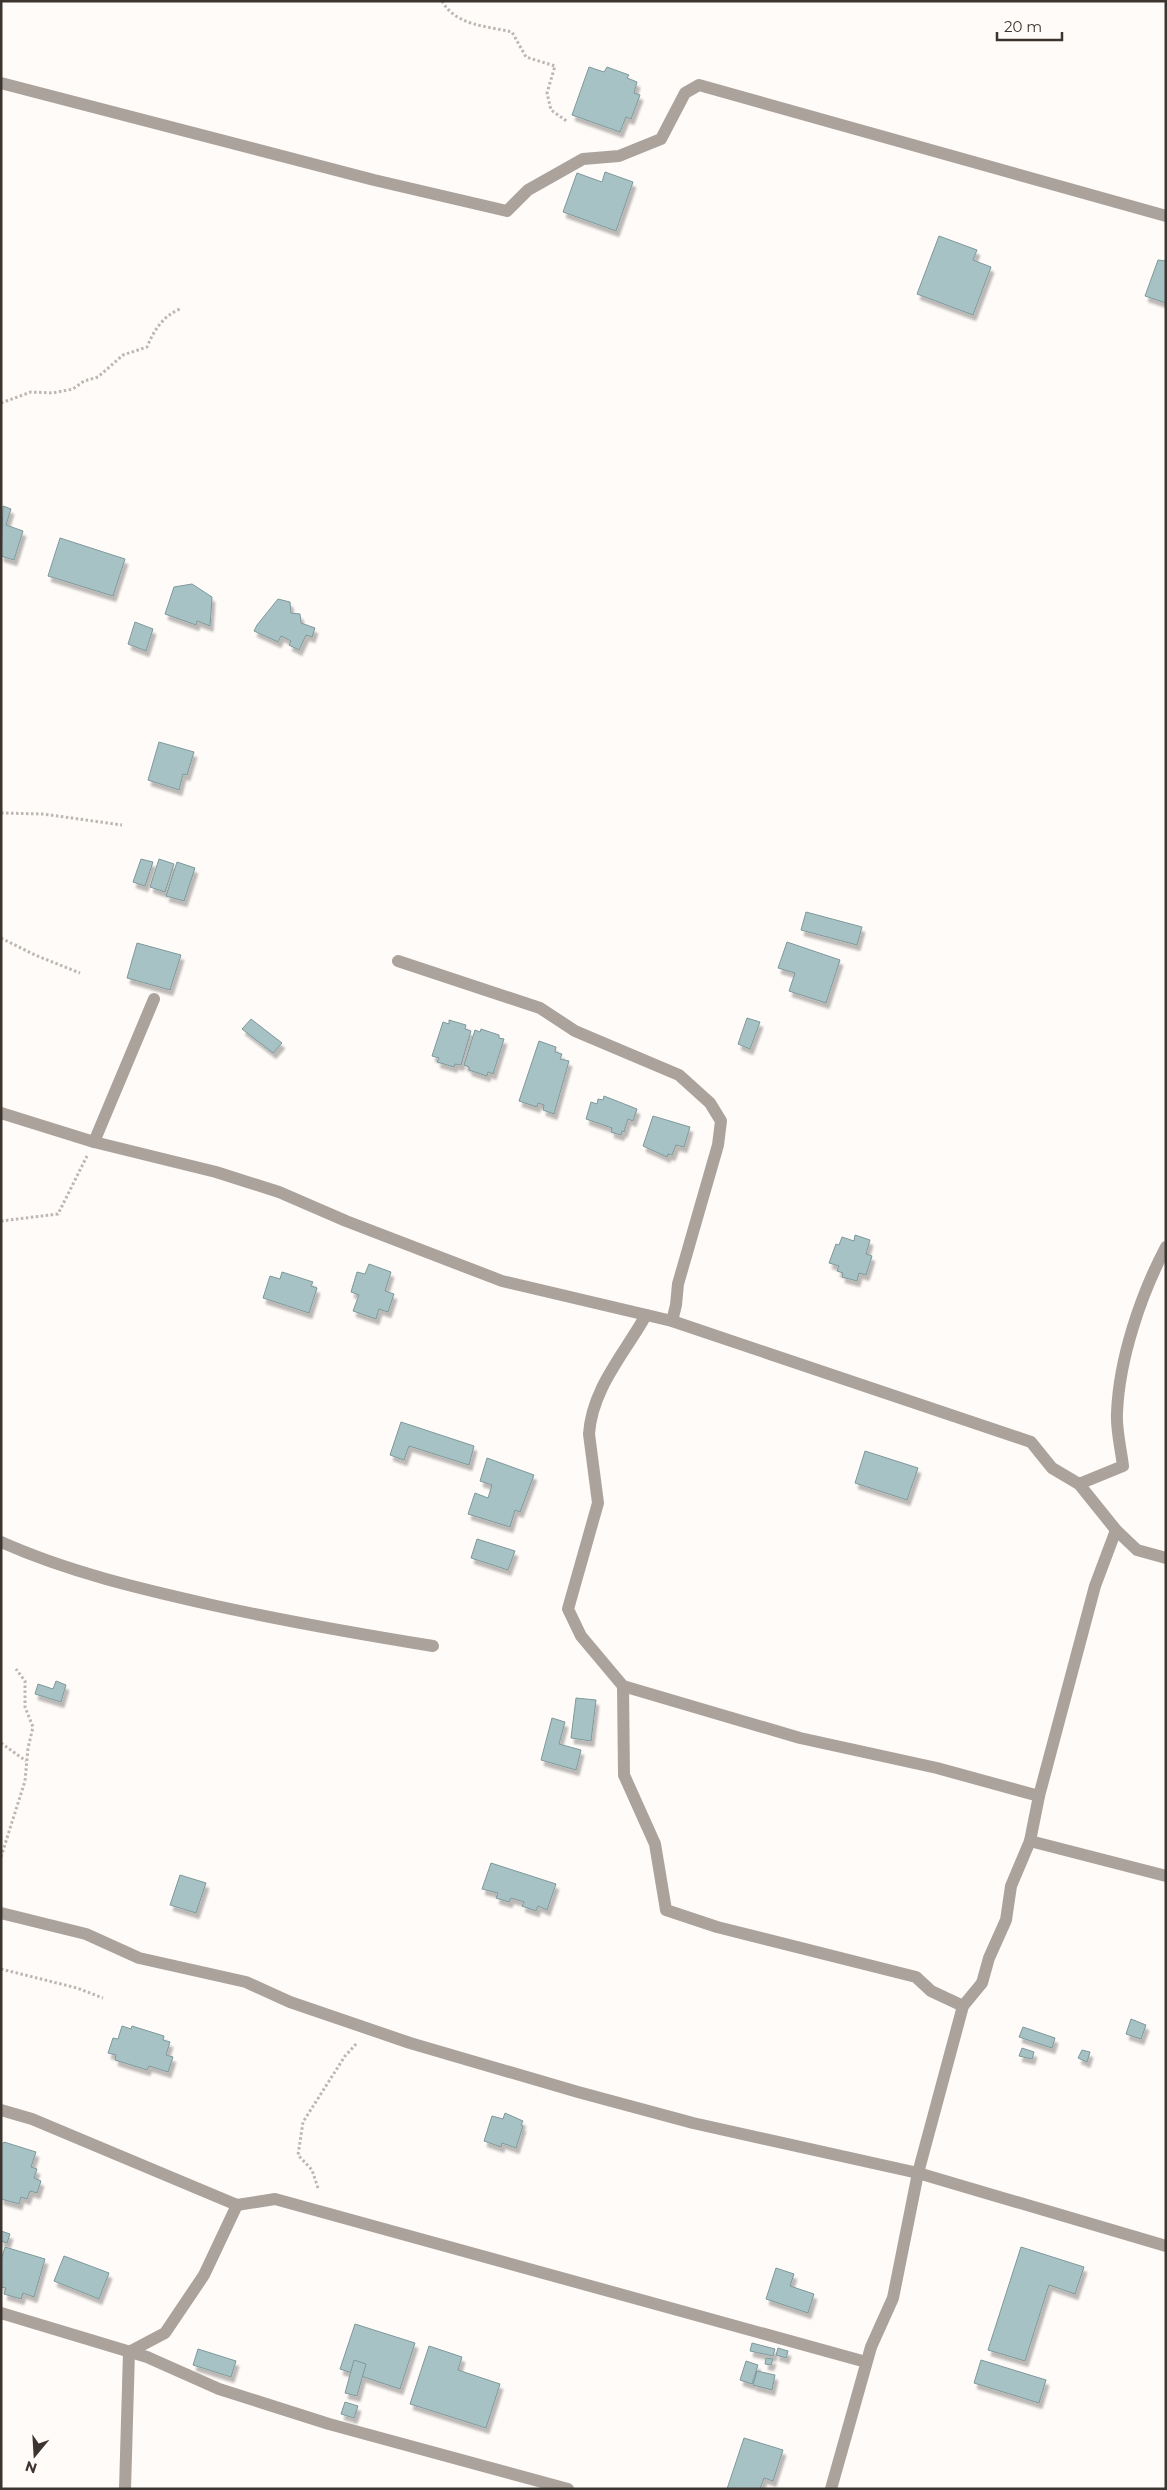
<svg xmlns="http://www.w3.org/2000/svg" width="1167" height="2490" font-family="Montserrat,sans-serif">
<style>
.building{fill:#a7c2c5;stroke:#7e989a;filter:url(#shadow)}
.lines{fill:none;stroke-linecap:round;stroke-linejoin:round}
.path{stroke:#bcb7b3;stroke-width:3;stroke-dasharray:2.5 2.5;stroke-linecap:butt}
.street{stroke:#aba29c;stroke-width:12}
</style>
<defs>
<filter id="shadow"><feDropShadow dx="3" dy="5.5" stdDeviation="1" flood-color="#0004"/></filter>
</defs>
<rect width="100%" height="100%" fill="#fffbf8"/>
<!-- building -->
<g class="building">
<polygon points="589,67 604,72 607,67 629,75 627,78 637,82 634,93 640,95 631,119 626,117 620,132 572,115"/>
<polygon points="605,172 633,182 616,231 563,212 577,173 602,182"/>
<polygon points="939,236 977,250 973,260 991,267 973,315 917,294"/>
<polygon points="1158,260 1166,261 1166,303 1145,296"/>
<polygon points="3,506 11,509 6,525 23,531 14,560 1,556"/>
<polygon points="60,538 125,559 113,596 48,576"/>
<polygon points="192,584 212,597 210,626 197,621 196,625 165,614 174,587"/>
<polygon points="278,599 290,602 291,613 300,614 301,623 315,628 312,637 306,635 299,650 289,645 291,641 281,636 278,642 254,631 257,625"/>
<polygon points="135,622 153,629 146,651 128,644"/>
<polygon points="159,742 194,752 187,775 183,774 179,790 148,780"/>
<polygon points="141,859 153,862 145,886 133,882"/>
<polygon points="159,859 174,864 165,892 150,887"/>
<polygon points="177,862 195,868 184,901 166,896"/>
<polygon points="806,912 862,927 857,945 801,930"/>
<polygon points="787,942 840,960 826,1003 789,991 795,973 778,968"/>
<polygon points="137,943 181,955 170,990 127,978"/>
<polygon points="747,1018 760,1022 750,1049 738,1044"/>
<polygon points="251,1019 282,1043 273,1053 242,1029"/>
<polygon points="449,1020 466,1025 465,1029 471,1031 461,1065 455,1064 454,1067 437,1062 439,1058 432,1056 443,1022 449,1024"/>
<polygon points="481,1029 499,1035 499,1038 504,1039 493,1074 488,1072 487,1076 469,1070 469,1067 464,1065 475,1030 480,1032"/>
<polygon points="539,1041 556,1047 555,1052 562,1054 560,1059 569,1061 554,1114 543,1110 544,1105 538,1103 537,1107 519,1101"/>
<polygon points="604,1096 637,1109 633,1121 628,1119 624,1132 622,1131 621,1135 611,1132 612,1128 586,1119 591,1102 597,1104 598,1099 603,1100"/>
<polygon points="653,1116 690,1127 684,1147 676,1145 672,1155 668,1154 667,1157 643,1146"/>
<polygon points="855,1235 870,1240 866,1254 872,1256 866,1275 859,1273 857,1281 842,1277 843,1273 837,1271 839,1266 829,1263 836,1244 839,1245 842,1237 854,1241"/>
<polygon points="369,1264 391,1272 385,1291 394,1294 388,1312 379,1309 376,1319 353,1311 359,1295 351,1292 357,1272 365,1274"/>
<polygon points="282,1272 313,1282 311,1286 317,1288 309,1313 263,1298 270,1276 280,1279"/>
<polygon points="401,1422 474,1446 469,1465 409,1446 404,1460 390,1455"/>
<polygon points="865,1451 918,1468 907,1500 855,1483"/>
<polygon points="487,1458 534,1475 520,1512 515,1510 510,1527 468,1514 475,1493 488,1498 492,1485 480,1481"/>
<polygon points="477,1539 515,1551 508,1570 471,1558"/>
<polygon points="56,1681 66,1685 61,1702 35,1694 38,1684 53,1689"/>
<polygon points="576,1698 596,1700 591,1741 571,1738"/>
<polygon points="552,1718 565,1722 559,1744 581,1750 576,1770 541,1760"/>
<polygon points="491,1863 556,1884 547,1910 538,1906 536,1911 522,1906 524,1902 511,1898 509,1902 496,1898 498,1893 482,1889"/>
<polygon points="180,1875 206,1883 196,1913 170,1905"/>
<polygon points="1131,2019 1146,2025 1141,2039 1126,2034"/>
<polygon points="122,2026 131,2029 132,2026 164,2036 163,2040 170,2042 166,2055 173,2057 168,2072 149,2066 147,2070 115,2060 116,2055 108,2053 113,2038 118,2039"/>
<polygon points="1023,2027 1055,2038 1052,2048 1019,2037"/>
<polygon points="1022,2048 1034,2052 1032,2059 1019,2056"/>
<polygon points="1082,2050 1090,2052 1087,2062 1078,2058"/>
<polygon points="505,2113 523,2121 521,2125 523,2126 516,2148 502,2143 501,2147 484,2141 492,2116 503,2119"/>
<polygon points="4,2142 36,2152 31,2167 37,2169 34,2178 41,2181 37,2193 30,2191 27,2199 21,2197 19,2204 1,2199 1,2146"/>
<polygon points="1,2231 10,2234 7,2243 1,2241"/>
<polygon points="5,2247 45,2259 34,2297 23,2293 21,2299 4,2294 6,2288 1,2287 1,2260"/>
<polygon points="1021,2247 1084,2267 1075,2294 1049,2285 1025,2361 988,2350"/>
<polygon points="64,2256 109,2273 99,2299 54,2281"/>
<polygon points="776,2268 794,2274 790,2286 814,2294 808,2313 766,2299"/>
<polygon points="355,2324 415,2343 400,2389 340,2369"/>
<polygon points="752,2343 775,2349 773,2356 750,2351"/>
<polygon points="429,2346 462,2357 458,2370 500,2384 486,2428 410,2404"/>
<polygon points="778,2348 788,2351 786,2358 776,2355"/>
<polygon points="198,2349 236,2361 231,2377 193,2365"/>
<polygon points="766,2358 773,2359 771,2365 765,2364"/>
<polygon points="354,2360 366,2364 357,2396 345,2393"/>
<polygon points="981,2360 1046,2380 1039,2403 974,2383"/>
<polygon points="746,2361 758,2365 752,2384 740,2380"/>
<polygon points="757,2371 775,2375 772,2390 753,2385"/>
<polygon points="345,2402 358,2406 354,2418 341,2414"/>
<polygon points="744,2438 783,2450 773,2481 764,2478 760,2489 727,2489"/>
</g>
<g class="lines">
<!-- path -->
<g class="path">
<path d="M442,1C456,26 487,26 512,32L526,57L555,66L547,93L551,110L568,122"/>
<path d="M1,403L31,392L53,393L73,389L84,381L98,377L123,355L147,347C154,330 163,316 180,309"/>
<polyline points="1,813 43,814 122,825"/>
<polyline points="1,938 35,955 80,973"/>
<polyline points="1,1221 58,1214 87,1156"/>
<polyline points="1,1743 26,1761"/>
<polyline points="1,1857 25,1781 28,1748 33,1727 25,1707 25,1681 16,1669"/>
<polyline points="1,1969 77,1988 103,1998"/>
<polyline points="318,2188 312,2170 298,2155 303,2122 345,2056 357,2043"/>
</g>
<!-- street -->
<g class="street">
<polyline points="1,83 374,180 507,211 528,190 583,159 619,156 661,139 685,93 699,85 1166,216"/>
<polyline points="398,961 540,1008 575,1031 679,1075 710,1103 721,1121 718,1145 678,1284 676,1305 672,1321"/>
<polyline points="1,1113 94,1142 216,1172 279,1192 346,1221 502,1281 672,1321 1031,1442 1052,1468 1079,1484 1116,1530 1137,1550 1166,1558"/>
<polyline points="94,1142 154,999"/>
<path d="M646,1315C625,1353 592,1388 589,1434L598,1503L568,1609L581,1636L623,1686L624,1775L655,1844L666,1910L717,1927L916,1977L931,1991L963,2006"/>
<path d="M1079,1484L1123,1466C1121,1449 1116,1430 1117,1413C1119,1359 1141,1294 1166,1247"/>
<path d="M1,1542C68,1572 141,1589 212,1605C285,1621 359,1634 433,1646"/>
<polyline points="623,1686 800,1738 937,1768 1039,1796"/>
<polyline points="1030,1841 1166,1876"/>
<polyline points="1,1913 86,1934 139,1958 246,1982 290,2002 410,2043 578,2092 693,2123 918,2173 1166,2246"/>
<polyline points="1,2110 32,2119 237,2205 275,2199 866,2362"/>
<polyline points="1,2313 147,2357 219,2389 329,2424 568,2489"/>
<polyline points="125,2489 129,2352 165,2333 204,2275 237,2205"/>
<polyline points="831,2489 871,2347 893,2298 918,2173 963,2006 982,1983 989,1958 1006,1920 1011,1886 1030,1841 1039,1796 1095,1586 1116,1530"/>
</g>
</g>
<!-- border -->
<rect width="1167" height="2490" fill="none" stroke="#3c342f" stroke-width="5"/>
<!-- north arrow -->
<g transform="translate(35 2455) rotate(198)" stroke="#fffbf8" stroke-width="4" paint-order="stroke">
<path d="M0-4L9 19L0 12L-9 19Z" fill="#3c342f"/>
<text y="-8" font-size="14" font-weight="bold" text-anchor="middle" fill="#3c342f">N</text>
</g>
<!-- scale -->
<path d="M997 32v8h65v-8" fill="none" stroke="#3c342f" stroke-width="2.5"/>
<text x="1004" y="32" font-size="15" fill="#3c342f" stroke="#fffbf8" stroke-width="4" paint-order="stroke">20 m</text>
</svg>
